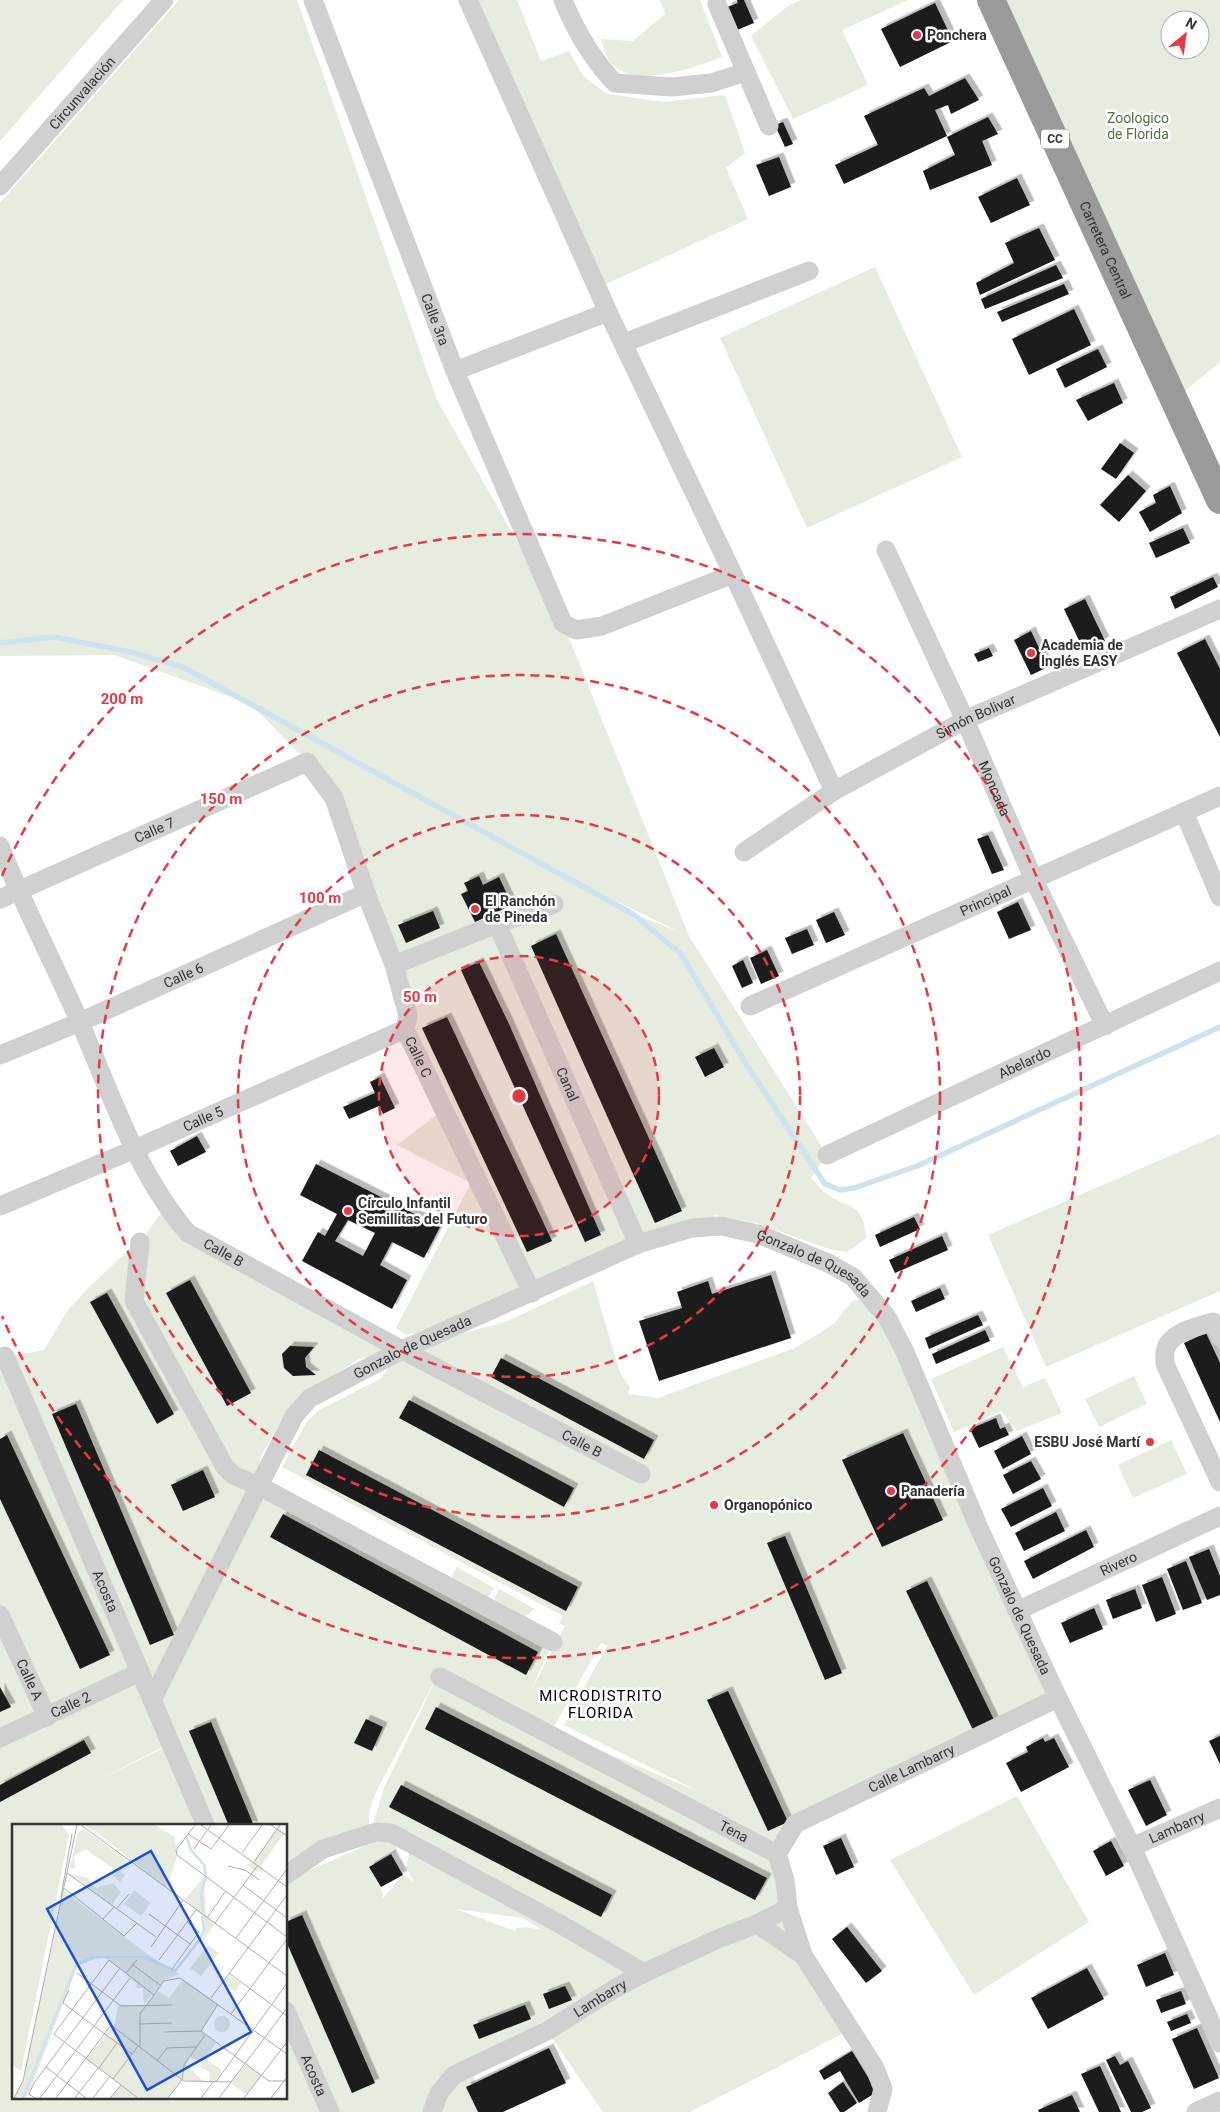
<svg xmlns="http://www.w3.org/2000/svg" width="1220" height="2112" font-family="Roboto,sans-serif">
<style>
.green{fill:#e6ecdf;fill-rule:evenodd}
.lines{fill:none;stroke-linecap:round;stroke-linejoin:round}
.stream{stroke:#cfe2ee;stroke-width:5.5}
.building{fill:#1a1a1a;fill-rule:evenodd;filter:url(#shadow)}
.minor{stroke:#d0d0d0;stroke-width:19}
.highway{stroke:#9a9a9a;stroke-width:28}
.ring{fill:none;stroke:#e63946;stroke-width:2.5;stroke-dasharray:9 6}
.poi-dot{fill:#e63946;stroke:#fff;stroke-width:2}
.labels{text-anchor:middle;stroke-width:5;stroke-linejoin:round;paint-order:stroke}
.shield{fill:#fff;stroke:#707070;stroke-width:1}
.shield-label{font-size:12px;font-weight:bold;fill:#333}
.poi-label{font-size:14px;font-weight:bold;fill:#333;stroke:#fff;text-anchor:start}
.street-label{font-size:14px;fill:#333;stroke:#fff}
.park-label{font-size:14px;fill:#56703f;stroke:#fff}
.neighbourhood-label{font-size:15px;letter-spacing:1px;fill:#000;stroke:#fff}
.inset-river{fill:none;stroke:#cfe2ee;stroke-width:2.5}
.inset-road{fill:none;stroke:#adadad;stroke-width:1}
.view{fill:#1d4ed8;fill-opacity:0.15;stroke:#1d4ed8;stroke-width:2.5}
.inset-edge{fill:none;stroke:#333;stroke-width:2.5}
.centre{fill:#e63946;stroke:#fff;stroke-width:2.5}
.ring-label{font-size:15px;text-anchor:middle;font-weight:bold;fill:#e63946;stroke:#fff;stroke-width:5;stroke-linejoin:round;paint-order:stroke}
</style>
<defs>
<filter id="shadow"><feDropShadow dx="4.5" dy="-4.5" stdDeviation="0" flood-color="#0004"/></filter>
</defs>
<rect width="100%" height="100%" fill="#fff"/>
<!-- green -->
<g class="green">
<polygon points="0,0 123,0 0,141"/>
<path d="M179,0H297L437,400L563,623L689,936L827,1155L811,1178C815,1182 819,1188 824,1192C848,1210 863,1200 866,1238L847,1252L832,1250L756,1223L714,1215L721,1226L523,1285L423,1331L406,1335L396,1328L471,1183L397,1145L438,1114L334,798L307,762L251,704L114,655L0,656V203ZM566,877L680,932L633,914Z"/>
<polygon points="472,0 517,0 541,61 569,51 583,76 607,94 663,102 725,95 745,153 726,168 748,219 604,285"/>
<path d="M660,0H700L722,57C695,68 629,91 609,60C605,55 603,45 601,39L633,41L665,14Z"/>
<polygon points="801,0 908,0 842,30 868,85 793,119 751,36 788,6"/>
<path d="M991,0H1220V362L1174,400ZM1170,20H1200V50H1170Z"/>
<polygon points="875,267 962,457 807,528 720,338"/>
<polygon points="1220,1134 1220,1291 1046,1367 988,1235"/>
<path d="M166,1206L188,1233L402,1350L508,1321L593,1281L620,1373L630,1387L628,1394L658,1398L795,1348L834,1324L852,1301L871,1298L1058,1698L795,1824L777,1854L788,1908L850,2030L690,2112H603L547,2031L471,2067L485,2112H0V1358L44,1350L68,1310L89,1287L146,1234ZM402,1351L380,1379L319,1410L306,1423L282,1467L563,1616L559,1623L565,1626L529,1694L553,1642L259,1486L260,1458L287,1410L310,1390L359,1359ZM601,1643L627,1655L607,1646L564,1725L702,1793L552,1730ZM439,1673L384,1788L370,1835L386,1841L374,1842L301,1874L286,1876V2098H14V1826H206L171,1744L87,1786L178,1739L217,1826H286V1862L369,1829V1812L376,1792ZM395,1845L410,1850L406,1867L414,1882L403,1875L383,1898L381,1887L369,1867L398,1850ZM456,1909L523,1918L542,1930L526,1927L517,1928L515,1931Z"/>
<polygon points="1003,1347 1023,1387 1045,1378 1062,1413 1017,1431 1001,1411 954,1432 931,1379"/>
<polygon points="1134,1376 1147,1404 1099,1427 1085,1399"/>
<polygon points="1171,1440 1187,1474 1133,1498 1118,1465"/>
<polygon points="457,1567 494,1588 487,1600 450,1580"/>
<polygon points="499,1589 535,1609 522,1619 492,1603"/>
<polygon points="1017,1796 1089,1922 974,1995 890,1860"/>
</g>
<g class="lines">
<!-- stream -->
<polyline class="stream" points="0,643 54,637 130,652 183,667 633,914 681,954 746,1064 825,1184 840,1190 854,1188 917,1166 1220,1027"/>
</g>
<!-- building -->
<g class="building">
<polygon points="737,0 744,0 754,23 737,30 727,7 738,3"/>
<polygon points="935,3 953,41 900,67 881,29"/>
<polygon points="965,78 979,100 951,114 948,105 935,110 947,136 844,184 835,165 878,145 864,116 924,88 929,96"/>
<polygon points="988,117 998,134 982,141 992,165 930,190 923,171 955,155 947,137"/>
<polygon points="783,122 793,144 785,147 775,125"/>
<polygon points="779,157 791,187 769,196 756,165"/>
<polygon points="1017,178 1030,205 991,223 978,197"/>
<polygon points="1039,228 1055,260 980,295 976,283 1014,263 1005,243"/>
<polygon points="1056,265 1063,278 985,309 981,299"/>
<polygon points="1064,284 1069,294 1002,322 997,312"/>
<polygon points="1074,309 1091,345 1029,375 1012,339"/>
<polygon points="1098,349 1107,367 1065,388 1056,369"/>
<polygon points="1114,383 1123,403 1088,421 1076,400"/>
<polygon points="1120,443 1134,453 1116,479 1101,469"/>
<polygon points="1128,475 1146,491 1119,522 1100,505"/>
<polygon points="1170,486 1182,513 1150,532 1139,512 1156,503 1153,495"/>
<polygon points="1183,528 1190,543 1156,558 1149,543"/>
<polygon points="1213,577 1218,587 1175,609 1170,597"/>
<polygon points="1085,599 1105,641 1084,651 1064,609"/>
<polygon points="1031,631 1048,667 1031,675 1014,640"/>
<polygon points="1205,639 1220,669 1220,737 1177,653"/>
<polygon points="989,648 993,656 978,662 974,654"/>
<polygon points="988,835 1004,870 992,874 977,839"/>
<polygon points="479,876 483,885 499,877 512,905 475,922 461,894 468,891 464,883"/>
<polygon points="1018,902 1031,930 1009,939 997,912"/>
<polygon points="433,911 440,928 406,943 398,925"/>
<polygon points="834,912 845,935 826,943 816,920"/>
<polygon points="807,929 814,945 792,954 785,938"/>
<polygon points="556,934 682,1211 655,1223 531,946"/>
<polygon points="767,950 779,976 761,984 750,958"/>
<polygon points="743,960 753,983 742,988 732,966"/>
<polygon points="479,962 509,1024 601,1235 585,1242 461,970"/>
<polygon points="447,1017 552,1241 527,1252 422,1028"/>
<polygon points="714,1048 724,1067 705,1077 695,1057"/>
<polygon points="380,1077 395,1108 383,1114 379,1106 349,1119 343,1107 375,1093 370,1082"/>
<polygon points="197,1136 206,1152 178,1166 170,1151"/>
<path d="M316,1164L440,1227L424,1258L392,1242L380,1265L407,1280L392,1309L302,1261L318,1232L325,1236L337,1214L300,1195ZM348,1220L375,1233L363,1256L335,1241Z"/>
<polygon points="914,1217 920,1229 880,1247 875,1235"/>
<polygon points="942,1236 948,1250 895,1273 889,1260"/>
<polygon points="771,1275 791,1338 659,1381 639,1321 682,1308 677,1292 708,1281 712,1294"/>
<polygon points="190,1280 251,1393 227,1406 166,1293"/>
<polygon points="940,1288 945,1299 916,1312 911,1301"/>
<polygon points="107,1293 174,1414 157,1424 90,1302"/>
<polygon points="978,1315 983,1325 929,1349 925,1338"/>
<polygon points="985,1330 990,1341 936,1364 932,1354"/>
<polygon points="1206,1333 1220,1363 1220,1422 1184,1343"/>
<polygon points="290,1346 314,1347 305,1358 306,1367 316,1375 293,1376 284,1368 282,1354"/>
<polygon points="501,1358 654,1440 644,1459 491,1377"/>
<polygon points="409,1400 574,1488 564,1507 399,1418"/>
<polygon points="76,1404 174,1635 150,1645 52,1414"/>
<polygon points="996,1418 1000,1429 1005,1427 1009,1435 979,1448 970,1429"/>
<polygon points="903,1433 943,1520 882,1547 842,1460"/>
<polygon points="7,1435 110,1655 80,1669 0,1499 0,1439"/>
<polygon points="1022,1436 1031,1454 1003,1469 994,1451"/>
<polygon points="319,1450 578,1587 566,1611 306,1475"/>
<polygon points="1031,1461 1041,1479 1013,1494 1003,1475"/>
<polygon points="203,1470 215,1497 183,1511 171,1485"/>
<polygon points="1043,1488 1052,1506 1011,1527 1001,1509"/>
<polygon points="1056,1512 1065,1531 1024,1551 1015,1533"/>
<polygon points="283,1514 538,1652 526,1675 270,1537"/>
<polygon points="1086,1530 1094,1547 1033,1579 1024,1561"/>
<polygon points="785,1536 842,1673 825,1680 767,1543"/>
<polygon points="1209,1549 1220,1576 1220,1595 1207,1600 1189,1557"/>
<polygon points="1186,1561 1202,1603 1183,1610 1167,1569"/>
<polygon points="1162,1577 1176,1614 1156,1622 1142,1585"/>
<polygon points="927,1581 995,1722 974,1732 906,1591"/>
<polygon points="1135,1589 1142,1608 1113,1619 1106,1600"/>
<polygon points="1094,1608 1103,1629 1070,1643 1061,1623"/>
<polygon points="0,1687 11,1707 0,1712"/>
<polygon points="728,1691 788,1822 768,1831 707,1700"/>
<polygon points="436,1707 767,1878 755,1900 425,1729"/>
<polygon points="366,1719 383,1727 372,1751 354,1743"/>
<polygon points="211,1722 254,1826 229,1826 189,1731"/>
<polygon points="1220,1736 1220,1764 1209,1741"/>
<polygon points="1043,1738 1045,1742 1054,1738 1069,1767 1021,1792 1006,1763 1028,1752 1026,1747"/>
<polygon points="84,1740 91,1753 0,1802 0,1785"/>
<polygon points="1150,1780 1167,1815 1146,1826 1128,1790"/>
<polygon points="401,1785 612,1895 601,1917 389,1807"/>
<polygon points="841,1838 854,1867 836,1875 823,1846"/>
<polygon points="1111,1841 1124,1866 1106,1876 1093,1851"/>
<polygon points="391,1854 403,1875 381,1887 369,1867"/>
<polygon points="302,1915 375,2083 352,2093 286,1941 286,1922"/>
<polygon points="847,1927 882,1971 866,1983 832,1939"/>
<polygon points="1165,1953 1174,1975 1146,1987 1137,1965"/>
<polygon points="1087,1968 1104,1999 1048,2029 1031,1998"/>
<polygon points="565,1986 572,2000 549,2009 543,1994"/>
<polygon points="1181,1991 1186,2004 1161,2013 1156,2000"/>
<polygon points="525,2005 531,2019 479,2039 473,2025"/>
<polygon points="1187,2014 1191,2023 1171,2031 1167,2022"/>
<polygon points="1197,2028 1219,2078 1194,2089 1172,2039"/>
<polygon points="549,2048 566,2083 503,2112 478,2112 466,2087"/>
<polygon points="852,2051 877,2092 859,2103 840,2071 824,2080 819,2071"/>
<polygon points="1115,2056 1120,2065 1128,2061 1151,2108 1142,2112 1131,2112 1106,2060"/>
<polygon points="1100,2066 1121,2112 1099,2112 1081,2074"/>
<polygon points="843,2082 857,2103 844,2112 840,2112 828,2093"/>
<polygon points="1072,2095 1080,2112 1039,2112 1038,2110"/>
</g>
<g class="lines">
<!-- minor -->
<g class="minor">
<path id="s1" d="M313,0L455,371L563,623L576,630L602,626L733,574"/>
<polyline points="468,0 608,312 733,574 834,791"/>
<path d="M563,0C576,32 591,58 615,83L672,87L711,83L746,72"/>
<polyline points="717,4 769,126"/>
<path id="s2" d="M0,186L164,0"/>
<polyline points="624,343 809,271"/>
<polyline points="455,371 608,312"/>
<path id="s3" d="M886,550L965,720L1034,880L1105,1026"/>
<polyline points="1184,812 1220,897"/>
<path id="s4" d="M0,846C24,907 55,965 81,1025C111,1094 138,1176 188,1233L402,1350L641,1474"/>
<path id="s5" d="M744,852L834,791L965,720L1220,609"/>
<path id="s6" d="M0,899L307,762L334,798L366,893L394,965L408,1016L405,1029L532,1293"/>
<path id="s7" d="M497,924L638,1244"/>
<polyline points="394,965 497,924 554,904"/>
<path id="s8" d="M750,1006L1220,796"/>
<path id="s9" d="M0,1055L80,1022L366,893"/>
<path id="s10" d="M827,1155L1220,971"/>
<path id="s11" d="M0,1206L135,1149L405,1029"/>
<polyline points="140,1242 134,1301 225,1467 233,1475 259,1486 553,1642"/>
<path d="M1220,1337L1213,1322C1198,1327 1172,1331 1166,1348C1164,1352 1165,1360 1165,1364L1220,1482"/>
<path id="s12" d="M0,1358L5,1356L206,1826"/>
<path id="s13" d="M1017,1611L1220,1516"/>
<path id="s14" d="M0,1615L47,1717"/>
<path id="s15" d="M440,1677L777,1854L785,1880L788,1908L803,1955L875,2068L883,2089L877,2112"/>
<path id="s16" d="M152,1700L294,1416L310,1398L402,1350L638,1244L692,1228L721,1226L758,1234L828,1263L853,1277L887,1317L905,1352L979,1528L1058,1698L1132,1847L1220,2043"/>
<path id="s17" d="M0,1738L140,1672"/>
<path id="s18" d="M1132,1847L1220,1808"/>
<path id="s19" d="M777,1854L795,1824L1058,1698"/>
<polyline points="286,1875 323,1849 376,1832 391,1833 560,1924 644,1973"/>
<polyline points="757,1924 803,1955"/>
<path id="s20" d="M286,2011L330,2112"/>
<path id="s21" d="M432,2112L439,2093L454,2075L547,2031L614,1989L644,1973L720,1938L757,1924L788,1908"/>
<polyline points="1196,2112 1220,2101"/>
</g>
<!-- highway -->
<path class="highway" id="s22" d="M991,0L1220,500"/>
</g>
<!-- distance rings -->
<circle cx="519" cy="1096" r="140" fill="#e63946" fill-opacity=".12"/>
<g class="ring">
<circle cx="519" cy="1096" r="140"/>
<circle cx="519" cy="1096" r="281"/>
<circle cx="519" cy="1096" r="421"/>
<path d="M2 876A562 562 0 1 1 2 1316"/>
</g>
<!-- markers -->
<g class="poi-dot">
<circle cx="917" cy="35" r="5"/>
<circle cx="1031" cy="653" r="5"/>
<circle cx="475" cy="909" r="5"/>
<circle cx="348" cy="1211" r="5"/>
<circle cx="1150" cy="1442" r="5"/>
<circle cx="891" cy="1491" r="5"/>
<circle cx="714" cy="1505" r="5"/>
</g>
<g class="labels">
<!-- shield labels -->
<rect class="shield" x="1041" y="129.5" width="28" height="19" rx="4"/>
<g class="shield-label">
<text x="1055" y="143">CC</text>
</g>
<!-- poi labels -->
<g class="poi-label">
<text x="927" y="40">Ponchera</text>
<text x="1041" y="650">Academia de<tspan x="1041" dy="16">Inglés EASY</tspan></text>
<text x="485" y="906">El Ranchón<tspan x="485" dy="16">de Pineda</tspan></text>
<text x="358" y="1208">Círculo Infantil<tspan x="358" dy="16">Semillitas del Futuro</tspan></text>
<text x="1140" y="1447" text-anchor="end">ESBU José Martí</text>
<text x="901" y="1496">Panadería</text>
<text x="724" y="1510">Organopónico</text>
</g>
<!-- street labels -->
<g class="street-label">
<text dy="5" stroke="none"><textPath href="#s2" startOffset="124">Circunvalación</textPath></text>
<text dy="5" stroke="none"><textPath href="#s22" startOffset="275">Carretera Central</textPath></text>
<text dy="5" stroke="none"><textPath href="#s1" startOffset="342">Calle 3ra</textPath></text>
<text dy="5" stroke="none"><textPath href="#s5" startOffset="269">Simón Bolivar</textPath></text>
<text dy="5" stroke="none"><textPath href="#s3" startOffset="262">Moncada</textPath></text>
<text dy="5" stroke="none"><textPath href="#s6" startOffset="169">Calle 7</textPath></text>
<text dy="5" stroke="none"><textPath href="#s8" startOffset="258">Principal</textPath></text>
<text dy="5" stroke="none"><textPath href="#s9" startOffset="200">Calle 6</textPath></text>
<text dy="5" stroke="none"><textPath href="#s6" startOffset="656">Calle C</textPath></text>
<text dy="5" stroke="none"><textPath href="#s10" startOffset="218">Abelardo</textPath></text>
<text dy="5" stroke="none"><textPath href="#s7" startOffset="175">Canal</textPath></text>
<text dy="5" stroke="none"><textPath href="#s11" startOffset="221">Calle 5</textPath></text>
<text dy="5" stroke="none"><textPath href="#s4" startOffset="472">Calle B</textPath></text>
<text dy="5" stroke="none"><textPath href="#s16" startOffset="891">Gonzalo de Quesada</textPath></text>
<text dy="5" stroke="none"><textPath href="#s16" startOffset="456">Gonzalo de Quesada</textPath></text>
<text dy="5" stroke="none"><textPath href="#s4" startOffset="878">Calle B</textPath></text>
<text dy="5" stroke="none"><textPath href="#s13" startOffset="112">Rivero</textPath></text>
<text dy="5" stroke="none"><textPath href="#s12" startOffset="261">Acosta</textPath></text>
<text dy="5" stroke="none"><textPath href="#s16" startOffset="1311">Gonzalo de Quesada</textPath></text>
<text dy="5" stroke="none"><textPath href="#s14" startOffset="71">Calle A</textPath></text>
<text dy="5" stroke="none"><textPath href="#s17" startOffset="78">Calle 2</textPath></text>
<text dy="5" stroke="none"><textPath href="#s19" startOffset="164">Calle Lambarry</textPath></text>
<text dy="5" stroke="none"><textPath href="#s18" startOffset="49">Lambarry</textPath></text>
<text dy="5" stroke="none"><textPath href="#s15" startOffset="332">Tena</textPath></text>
<text dy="5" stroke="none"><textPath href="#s21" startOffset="209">Lambarry</textPath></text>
<text dy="5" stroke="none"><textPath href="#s20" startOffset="70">Acosta</textPath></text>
</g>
<!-- park labels -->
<g class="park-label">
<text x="1138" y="123">Zoologico<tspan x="1138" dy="16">de Florida</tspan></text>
</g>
<!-- neighbourhood labels -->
<g class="neighbourhood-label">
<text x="601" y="1701">MICRODISTRITO<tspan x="601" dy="17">FLORIDA</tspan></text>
</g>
</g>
<!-- overview -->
<g transform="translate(12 1824)">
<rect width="275" height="275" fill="#fff"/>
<path d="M0,1H50L57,11L9,247L0,241ZM70,1H143L163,13L165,33L154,64L85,8ZM268,1V5L275,11L272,10L249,42L252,45L249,48L242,46L235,41L241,38ZM72,5L116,37L108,47L113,51L108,58L101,52L104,46L73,25L62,32L63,45L58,44L66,8ZM56,49L76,54L84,64L101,59L109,68L100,81ZM192,53L194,91L203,99L191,117L190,92L173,75ZM122,66L139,79L129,92L112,80ZM52,67L138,132L168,150L154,155L132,180L131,164H123L125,160L101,138L90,133L66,141L16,272L2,274L11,257ZM196,121L207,129L189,152L178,144ZM217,151L229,159L223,168L211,159ZM171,155L206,180L189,207L204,219L193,235L210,246L204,258H197L198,248L187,243L190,239L178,233L173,240L192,258L170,256L156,274H98L109,261L74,235L103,199L106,180L133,182L146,167L157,174ZM202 200a8 8 0 1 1 16 0a8 8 0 1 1-16 0ZM234,240L249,251L235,271L219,259Z" fill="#e6ecdf"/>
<path class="inset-river" d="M175,14L179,26L192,41L194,53L189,69L191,88M11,274L64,141L82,133H132L163,147L188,115L192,105L190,92"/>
<path class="inset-road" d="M69,1L275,152M183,1L164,26L165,31L275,113M189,1L275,63M259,1L275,12M176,10L199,25L217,1M182,25L199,1M230,29L250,1M242,38L268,1M216,42L233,46L247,56M55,49L144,113M231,61L275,94M52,64L112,112L125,99M49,73L60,10M104,85L117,70M137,90L178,120M195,94L213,68M91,95L102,83M203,99L246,41M224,114L275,45M139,123L171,76M147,136L184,86M121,141L148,161M160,145L187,108L175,98M65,149L109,182L160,181M114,149L125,136M217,149L275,192M57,166L51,179L120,230M199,174L275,71M219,190L275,115M127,200L160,199M189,207L206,180M152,208L189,207L257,257H275M128,223V190L152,157L168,154L275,230M145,237L155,224L184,223M34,243L74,274M87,244L105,219M101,255L126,222M204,258L275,159M2,274L11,257L65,1M23,274L17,270L22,259L108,144M28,274L118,154M44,274L99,201L172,257L219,258M63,274L86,244M81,274L98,252M98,274L109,261M126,274L42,210L97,136L142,171M156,274L170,256L172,241L193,211M189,274L201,258M207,274L275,184M232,274L275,218M259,274L275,253"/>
<path class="view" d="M139,27L239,208L135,266L35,85Z"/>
<rect width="275" height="275" class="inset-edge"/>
</g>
<circle cx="519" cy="1096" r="8" class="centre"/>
<g class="ring-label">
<text x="122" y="704">200 m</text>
<text x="221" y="804">150 m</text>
<text x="320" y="903">100 m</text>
<text x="420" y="1002">50 m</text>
</g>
<!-- north arrow -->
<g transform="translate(1185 35) rotate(29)"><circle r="24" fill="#ffffff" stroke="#adadad"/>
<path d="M0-4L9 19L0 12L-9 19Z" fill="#e63946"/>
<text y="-8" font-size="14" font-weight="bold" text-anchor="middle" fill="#333333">N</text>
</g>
</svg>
